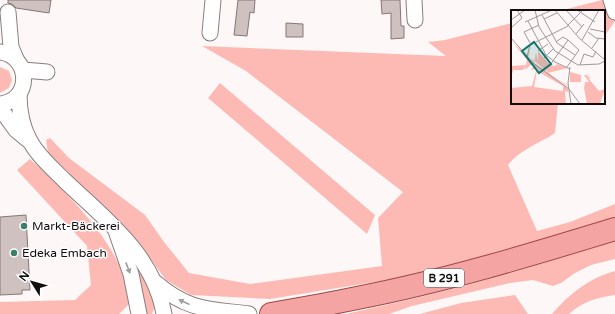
<svg xmlns="http://www.w3.org/2000/svg" width="615" height="314" font-family="'Varela Round',sans-serif">
<style>
.green{fill:#fdbab5}
.building{fill:#cfc1bf;stroke:#847776}
.lines{fill:none;stroke-linecap:round;stroke-linejoin:round}
.minor-casing{stroke:#8b7e7d;stroke-width:17}
.primary-casing{stroke:#9f4847;stroke-width:24}
.minor{stroke:#fff;stroke-width:15}
.primary{stroke:#f4a4a3;stroke-width:22}
.oneway{fill:#a09e9e}
.poi-dot{fill:#3d7d6c;stroke:#fff;stroke-width:1.5}
.labels{text-anchor:middle;stroke-width:3;stroke-linejoin:round;paint-order:stroke}
.shield{fill:#fff;stroke:#585656;stroke-width:1}
.shield-label{font-size:11px;font-weight:bold;fill:#110d0d}
.poi-label{font-size:12px;fill:#110d0d;stroke:#fff;text-anchor:start}
.inset-road{fill:none;stroke:#9f9a99;stroke-width:1}
.view{fill:#0f766e;fill-opacity:0.15;stroke:#0f766e;stroke-width:2}
.inset-edge{fill:none;stroke:#110d0d;stroke-width:2}
</style>
<rect width="100%" height="100%" fill="#fdf8f7"/>
<!-- green -->
<g class="green">
<polygon points="602,0 607,0 615,21 604,37 604,11 559,11"/>
<path d="M512,23V103H558L555,133C540,143 519,150 508,165L537,231L570,222L615,204V219L571,234L393,279L270,299L191,295L166,280L135,238L48,153L46,140L50,138L69,158L145,215L164,242L189,273L250,284L382,266L378,218L403,192L246,71L202,46L446,56L428,42L445,40Z"/>
<polygon points="0,67 9,71 12,80 9,88 0,93"/>
<polygon points="220,83 375,215 367,234 208,98"/>
<path d="M30,159C73,199 118,241 132,301L119,314H0V302L75,300L91,285L87,246L17,170Z"/>
<path d="M615,240V259L591,265L575,273L561,283L553,286L533,280L510,283L412,306L389,314H346C437,295 527,270 615,240Z"/>
<polygon points="137,265 140,267 155,305 152,314 143,314"/>
<path d="M615,271V295C598,297 582,302 569,314H552C569,294 589,278 615,271Z"/>
<polygon points="515,295 528,314 420,314 461,303"/>
</g>
<!-- building -->
<g class="building">
<polygon points="8,0 51,0 49,13 16,8 12,4 8,3"/>
<polygon points="238,0 255,0 254,13 250,12 247,36 234,35"/>
<polygon points="381,0 400,0 401,26 404,26 404,38 391,39 391,13 382,14"/>
<polygon points="286,23 303,24 303,37 286,37"/>
<polygon points="26,215 30,290 22,290 22,294 0,295 0,217"/>
</g>
<g class="lines">
<!-- minor casing -->
<g class="minor-casing">
<g id="minor">
<polyline points="414,0 415,20"/>
<polyline points="611,0 615,12"/>
<polyline points="8,12 11,47 16,59"/>
<polyline points="210,33 213,0"/>
<path d="M0,52C31,56 32,101 0,104"/>
<polyline points="23,70 47,72"/>
<path d="M19,94C19,110 22,127 30,141C38,156 52,168 64,180C105,219 154,255 164,314"/>
<polyline points="0,108 16,130 28,140"/>
<polyline points="116,231 131,274 139,314"/>
<path d="M156,283C188,311 210,309 249,314"/>
</g>
</g>
<!-- primary casing -->
<g class="primary-casing">
<path id="primary" d="M271,314C300,309 329,304 357,298C445,281 530,255 615,229"/>
</g>
<!-- minor -->
<use href="#minor" class="minor"/>
<!-- primary -->
<use href="#primary" class="primary"/>
</g>
<!-- one-way arrows -->
<defs><path id="oneway-solid" d="M-6-.8H1V-3.2L6.5 0L1 3.2V.8H-6Z"/></defs>
<g class="oneway">
<use href="#oneway-solid" transform="translate(128 268) rotate(69)"/>
<use href="#oneway-solid" transform="translate(184 302) rotate(-156)"/>
</g>
<!-- markers -->
<g class="poi-dot">
<circle cx="24" cy="226" r="4"/>
<circle cx="14" cy="253" r="4"/>
</g>
<g class="labels">
<!-- shield labels -->
<rect class="shield" x="424" y="269" width="40" height="18" rx="3"/>
<g class="shield-label">
<text x="444" y="282">B 291</text>
</g>
<!-- poi labels -->
<g class="poi-label">
<text x="32" y="230">Markt-Bäckerei</text>
<text x="22" y="257">Edeka Embach</text>
</g>
</g>
<!-- overview -->
<g transform="translate(511 10)">
<rect width="94" height="94" fill="#fdf8f7"/>
<path d="M3,34L57,79L58,94L57,82L54,81L55,94H0V78L21,76L25,61H29L26,58L20,60L23,55L21,54L14,60L15,56L12,60H2L0,69V56L15,55L16,50ZM26,61L52,76V81L23,77ZM19,38L18,46L23,53L25,42L27,52V41L39,55L44,56L46,54L57,58L37,63L56,75L57,77L19,50L17,46ZM59,62L70,65V72H59ZM73,65H76L78,68L81,66L78,69L88,81L94,79L89,94H76L73,78L74,72H78Z" fill="#fdbab5" fill-rule="evenodd"/>
<path class="inset-road" d="M24,0L28,17L44,41L67,55L88,54L94,51M44,0L68,28L94,50M55,0L71,17M66,0L84,12M31,5L46,33L64,45M33,9L46,3M0,10L14,0M17,11L35,45L44,52L59,59M14,12L41,0M57,15L72,0M0,18L11,8L6,0M79,19L94,22M77,22L85,28L94,29M65,24L73,14M0,28L22,53L58,79L69,94M71,30L88,0M45,32L52,27L57,30M19,33L13,22L28,15M19,35L57,16M81,38L88,28M27,41L37,34M16,47L19,35M33,48L42,39M39,55L57,30L68,40L56,57M69,55L73,44L82,47L85,41M59,57L57,73L60,94"/>
<path class="view" d="M23,32L40,54L28,63L11,41Z"/>
<rect width="94" height="94" class="inset-edge"/>
</g>
<!-- north arrow -->
<g transform="translate(32 282) rotate(307)" stroke="#ffffff" stroke-width="3" paint-order="stroke">
<path d="M0-3L7 15L0 10L-7 15Z" fill="#110d0d"/>
<text y="-6" font-size="11" font-weight="bold" text-anchor="middle" fill="#110d0d">N</text>
</g>
</svg>
